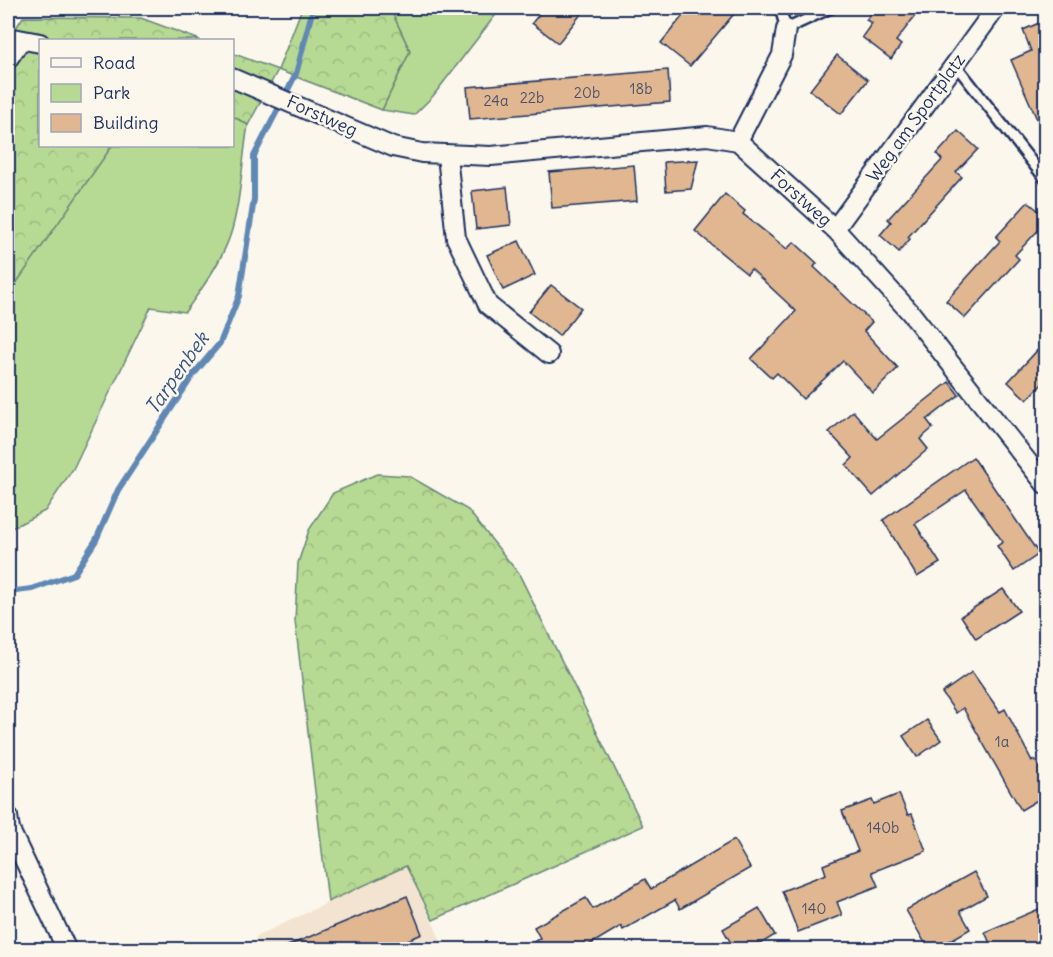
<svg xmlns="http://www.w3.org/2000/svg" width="1053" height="957" font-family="Delius,sans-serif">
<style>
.built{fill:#f3e4d1}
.green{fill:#b6d993;stroke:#688478;stroke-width:1.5}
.forest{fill:url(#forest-crowns);stroke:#688478;stroke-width:1.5}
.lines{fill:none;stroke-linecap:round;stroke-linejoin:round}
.stream{stroke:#6188b4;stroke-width:6}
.building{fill:#e0b791;stroke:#1b2f5e;stroke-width:1.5}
.lane-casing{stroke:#1b2f5e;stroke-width:14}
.street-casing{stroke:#1b2f5e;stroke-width:22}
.lane{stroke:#fbf7ec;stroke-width:9}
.street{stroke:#fbf7ec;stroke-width:18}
.labels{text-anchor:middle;stroke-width:5;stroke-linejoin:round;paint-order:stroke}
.number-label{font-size:15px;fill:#4c516b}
.street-label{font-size:18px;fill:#1b2f5e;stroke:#fbf7ec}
.water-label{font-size:20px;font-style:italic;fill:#385482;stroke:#fbf7ec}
</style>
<defs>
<pattern id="forest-crowns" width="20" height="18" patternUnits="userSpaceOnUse" patternTransform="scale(1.5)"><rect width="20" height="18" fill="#b6d993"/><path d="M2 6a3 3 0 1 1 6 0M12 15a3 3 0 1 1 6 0" fill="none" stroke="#9cbb81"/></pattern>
</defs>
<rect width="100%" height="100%" fill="#fbf7ec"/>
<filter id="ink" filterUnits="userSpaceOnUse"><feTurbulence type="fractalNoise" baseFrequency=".0167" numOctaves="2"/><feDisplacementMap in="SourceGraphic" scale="12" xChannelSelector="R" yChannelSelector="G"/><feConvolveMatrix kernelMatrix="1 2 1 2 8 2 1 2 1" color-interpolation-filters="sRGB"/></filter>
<g filter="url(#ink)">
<!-- built -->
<polygon class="built" points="406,866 445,949 261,949 255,937"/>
<!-- green -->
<g class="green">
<polygon points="390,8 501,8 433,96 414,115 382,110 410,51"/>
<path d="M233,116L248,125C242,160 241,203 230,236C221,262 202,289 185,312L151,307L73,469L45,511L8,530V269L94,146H232Z"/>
</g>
<!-- forest -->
<g class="forest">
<polygon points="302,8 390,8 410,51 382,110 278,70 248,125 233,116 232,53 278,70"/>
<polygon points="23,17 141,18 200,40 40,40 40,146 112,146 8,295 8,40"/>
<polygon points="377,474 409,476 468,510 519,574 643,826 433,920 406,866 328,902 295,621 298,563 309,530 333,493"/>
</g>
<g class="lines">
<!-- stream -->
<polyline class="stream" points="8,592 32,589 74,574 96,540 118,490 193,375 220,343 239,296 254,199 254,156 296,74 313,8"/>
</g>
<!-- building -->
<g class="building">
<polygon points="544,8 586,8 558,43 532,23"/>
<polygon points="689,8 739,8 690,66 661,43"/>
<polygon points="875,8 921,8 896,41 901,45 891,59 862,37 872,23 866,20"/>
<polygon points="1046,20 1046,140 1011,60 1031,51 1023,30"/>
<polygon points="837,55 868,80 841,114 810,90"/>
<polygon points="668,70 670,102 470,119 467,87"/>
<polygon points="958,131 978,149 956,172 962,177 908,237 910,239 899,252 880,235 891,222 888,219 942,160 937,154"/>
<polygon points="698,160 691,189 666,191 664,162"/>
<polygon points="634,165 637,201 552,208 549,172"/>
<polygon points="507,187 511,225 476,229 472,191"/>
<polygon points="725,194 745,211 743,214 787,249 794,242 817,263 814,267 872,322 864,331 898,368 873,393 843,361 803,399 777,373 772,378 751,359 796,311 751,269 747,274 695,231"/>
<polygon points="1028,202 1046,217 1046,222 1015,255 1019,259 965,318 946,301 1000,241 996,237"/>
<polygon points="519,241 535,275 503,290 487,255"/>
<polygon points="551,285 581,308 559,336 529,312"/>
<polygon points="1046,341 1046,380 1027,400 1008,382"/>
<polygon points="949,382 959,395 927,420 933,428 920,439 928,449 873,496 846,465 853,458 829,432 853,411 877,439"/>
<polygon points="973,457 1039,554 1014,571 997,546 1003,542 966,490 915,524 940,563 917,577 883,520"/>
<polygon points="1003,589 1019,611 976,639 961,616"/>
<polygon points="972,672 1000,712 1005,709 1032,761 1035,760 1046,778 1046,795 1021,810 963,708 956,713 942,693"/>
<polygon points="927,720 941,740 917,757 903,736"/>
<polygon points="899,794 908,815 912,814 926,851 872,872 878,886 837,902 842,915 798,932 782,891 826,874 823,865 858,851 842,811 872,800 874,804"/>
<polygon points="734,840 750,868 680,909 675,900 623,930 621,926 581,950 521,950 540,938 534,927 586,898 593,909 645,879 651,889"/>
<polygon points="974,872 987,896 960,911 970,929 934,950 929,950 906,910"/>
<polygon points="407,896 422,934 385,950 278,950"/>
<polygon points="1046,906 1046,946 1039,950 993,950 985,932"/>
<polygon points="759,908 775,935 750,950 735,950 723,929"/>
</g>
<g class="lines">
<!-- lane casing -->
<g class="lane-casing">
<g id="lane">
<polyline points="780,8 786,29 831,8"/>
<polyline points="955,64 1046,180"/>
</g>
</g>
<!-- street casing -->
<g class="street-casing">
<g id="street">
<polyline points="8,37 40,43"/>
<polyline points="8,59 21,40"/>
<polyline points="232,78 393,147 422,153 491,156 707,136 738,141 835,229 910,312 1046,485"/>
<polyline points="738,141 782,55 786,29"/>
<polyline points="447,156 456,238 488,305 549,354"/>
<polyline points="835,229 996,8"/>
<polyline points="8,816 10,830 67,950"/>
</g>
</g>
<!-- lane -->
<use href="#lane" class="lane"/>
<!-- street -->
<use href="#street" class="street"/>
</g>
</g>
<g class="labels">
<!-- number labels -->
<g class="number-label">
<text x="641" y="94">18b</text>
<text x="587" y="98">20b</text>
<text x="532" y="103">22b</text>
<text x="496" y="106">24a</text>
<text x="1002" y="747">1a</text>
<text x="883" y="833">140b</text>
<text x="814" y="914">140</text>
</g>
<!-- street labels -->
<g class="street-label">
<text transform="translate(322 116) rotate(24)" y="6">Forstweg</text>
<text transform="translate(916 118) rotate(-54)" y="6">Weg am Sportplatz</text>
<text transform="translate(801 198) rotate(42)" y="6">Forstweg</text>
</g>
<!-- water labels -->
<g class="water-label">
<text transform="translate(177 373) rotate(-55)" y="7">Tarpenbek</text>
</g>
</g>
<!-- margin -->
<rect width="1053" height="957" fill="none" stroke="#fbf7ec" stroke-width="30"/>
<rect x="15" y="15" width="1023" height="927" fill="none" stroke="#1b2f5e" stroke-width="2" filter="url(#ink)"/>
<!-- legend -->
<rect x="39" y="39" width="195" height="108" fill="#fbf7ec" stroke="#a1a7b3" stroke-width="1.5"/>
<rect x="51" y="58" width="30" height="9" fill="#fbf7ec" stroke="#a1a7b3" stroke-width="1.5"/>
<text x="93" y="69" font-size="18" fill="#1b2f5e">Road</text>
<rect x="51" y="84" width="30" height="18" fill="#b6d993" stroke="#a1a7b3" stroke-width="1.5"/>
<text x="93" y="99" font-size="18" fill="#1b2f5e">Park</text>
<rect x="51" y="114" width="30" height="18" fill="#e0b791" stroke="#a1a7b3" stroke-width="1.5"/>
<text x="93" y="129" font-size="18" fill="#1b2f5e">Building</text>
</svg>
